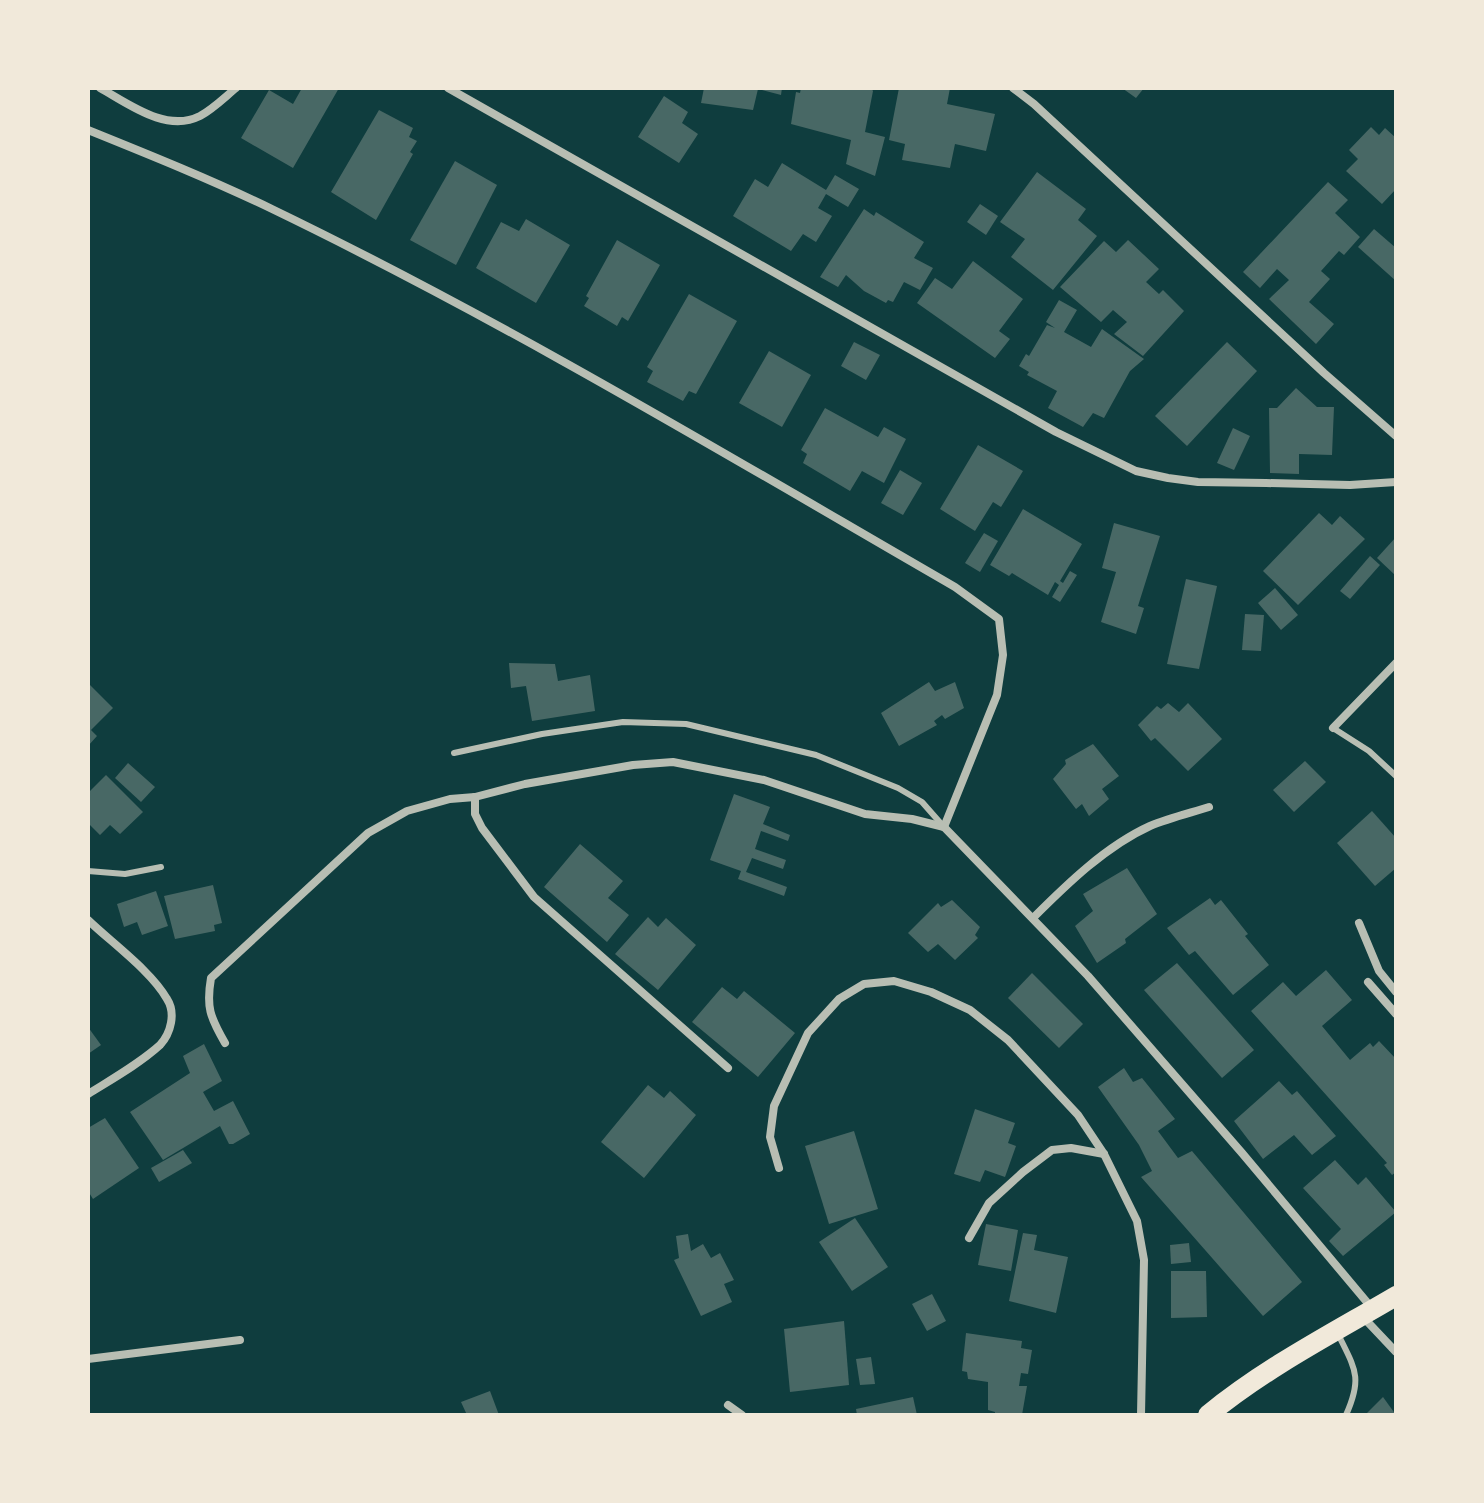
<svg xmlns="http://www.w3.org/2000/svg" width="1484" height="1503" font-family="'Noto Serif',serif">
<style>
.building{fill:#486865}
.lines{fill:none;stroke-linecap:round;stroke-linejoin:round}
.service{stroke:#b8beb3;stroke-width:6}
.minor{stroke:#b8beb3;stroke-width:8}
.primary{stroke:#f1e9da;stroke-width:20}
</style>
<rect width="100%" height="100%" fill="#0f3d3e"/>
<!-- building -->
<g class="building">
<polygon points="302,88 339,88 293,168 241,138 269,90 293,104"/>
<polygon points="704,88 782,88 781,95 758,89 753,110 701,103"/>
<polygon points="801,88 871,88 873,91 865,132 885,137 875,176 846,164 851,140 791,124 796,92 800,93"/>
<polygon points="899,88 950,88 947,104 995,114 986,151 955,144 950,168 902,160 905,144 889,140"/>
<polygon points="1122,88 1144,88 1136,98"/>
<polygon points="664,96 688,112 682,123 698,134 679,163 638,137"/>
<polygon points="379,110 413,128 409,137 417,141 410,152 413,154 376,220 331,192"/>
<polygon points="1371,127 1379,135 1385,128 1396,138 1396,189 1382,204 1346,171 1358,159 1349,150"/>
<polygon points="455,161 497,185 456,265 410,240"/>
<polygon points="782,163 826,190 835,175 859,189 848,207 826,194 818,208 832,216 816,242 803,234 791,251 733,216 755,179 768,187"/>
<polygon points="1037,172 1086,209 1078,220 1097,236 1053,290 1011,257 1025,239 1000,222"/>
<polygon points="1328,182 1348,200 1335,213 1360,237 1344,255 1339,251 1321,271 1330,279 1309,302 1334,324 1316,344 1269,299 1289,280 1277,269 1260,288 1243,272"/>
<polygon points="980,204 998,216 986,235 967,222"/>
<polygon points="864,209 874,216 876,212 924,242 914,258 933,268 920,290 904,282 893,302 888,300 886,303 864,291 846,275 838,287 820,277"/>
<polygon points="526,219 570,245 536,303 476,268 501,222 519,231"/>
<polygon points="1374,229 1396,248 1396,281 1358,247"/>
<polygon points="617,240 660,265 628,321 622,317 617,326 584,306 589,298 586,296"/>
<polygon points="1128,240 1159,269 1146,282 1159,294 1163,290 1184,311 1143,356 1114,334 1127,322 1113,310 1101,322 1060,287 1104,241 1116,252"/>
<polygon points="973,261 1023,299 999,331 1010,339 995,358 917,303 935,278 952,289"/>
<polygon points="689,294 737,321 696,394 689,391 683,401 647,382 653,371 647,367"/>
<polygon points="1059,300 1077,310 1064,332 1091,347 1102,329 1144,359 1130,371 1104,418 1093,413 1083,427 1048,408 1057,391 1027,375 1029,372 1019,366 1026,354 1029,356 1047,325 1055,328 1046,322"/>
<polygon points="854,342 880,355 866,380 841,366"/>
<polygon points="1227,342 1257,371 1187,446 1155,416"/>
<polygon points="769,351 811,375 782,427 739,403"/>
<polygon points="1296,388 1317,407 1334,407 1332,455 1299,454 1299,474 1270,473 1269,408 1277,408"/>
<polygon points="825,408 878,437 884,427 906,439 884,483 862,471 850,491 803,463 807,454 801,450"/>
<polygon points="1233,428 1250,436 1234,470 1217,463"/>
<polygon points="978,445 1023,471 1001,507 993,502 975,531 940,509"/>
<polygon points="900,470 922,483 903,515 881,503"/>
<polygon points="1023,509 1082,544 1060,581 1063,583 1070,571 1077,575 1060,602 1052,597 1059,585 1055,582 1048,595 1012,573 1009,576 990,565"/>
<polygon points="1319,513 1332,525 1340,516 1365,539 1298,605 1263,571"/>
<polygon points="1114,523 1160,536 1138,606 1144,608 1136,634 1101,622 1116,572 1102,568"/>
<polygon points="984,533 998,541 980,572 965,563"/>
<polygon points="1396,537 1396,576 1377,558"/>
<polygon points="1370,556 1380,565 1350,599 1340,591"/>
<polygon points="1186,579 1217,586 1199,669 1167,664"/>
<polygon points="1275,588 1298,615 1281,630 1258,603"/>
<polygon points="1245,614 1264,615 1261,651 1242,650"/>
<polygon points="509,663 555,664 558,681 590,675 595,711 532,721 526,686 511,688"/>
<polygon points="929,682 935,691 955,682 964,708 945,719 942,715 934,721 937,725 899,746 881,713"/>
<polygon points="88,683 113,708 91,730 97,736 88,746"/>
<polygon points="1168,703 1179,712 1188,703 1222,739 1188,771 1155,738 1151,741 1138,725 1157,706 1161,709"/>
<polygon points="1093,744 1119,776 1102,789 1109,799 1089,816 1082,804 1076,809 1053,779 1066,764 1065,760"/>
<polygon points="1305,761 1326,782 1294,812 1273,790"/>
<polygon points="128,763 155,787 141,802 115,778"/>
<polygon points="106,775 143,812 120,834 110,825 100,835 88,823 88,793"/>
<polygon points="734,794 770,807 763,824 790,835 788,841 761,831 755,849 786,860 783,869 752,858 746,872 787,887 784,896 738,879 741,871 710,860"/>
<polygon points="1372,811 1396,838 1396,868 1375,886 1337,843"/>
<polygon points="580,844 623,881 608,898 629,915 607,942 544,887"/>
<polygon points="1127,868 1157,914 1125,939 1126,943 1097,963 1075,926 1093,911 1083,894"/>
<polygon points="213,885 222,923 214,925 215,931 175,939 164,896"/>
<polygon points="156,891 168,926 142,935 137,922 124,927 117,904"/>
<polygon points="1210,898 1215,905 1221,900 1248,934 1245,936 1269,965 1233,995 1195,951 1189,955 1167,928"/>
<polygon points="952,900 980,927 975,935 978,938 955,960 938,944 928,952 908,933 938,903 941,907"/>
<polygon points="648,917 658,927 666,918 696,945 658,990 615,954"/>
<polygon points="1177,963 1254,1050 1222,1078 1144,990"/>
<polygon points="1326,970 1352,1000 1322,1026 1350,1060 1370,1043 1373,1047 1379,1041 1396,1059 1396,1172 1392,1175 1384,1165 1387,1163 1251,1011 1283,982 1296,996"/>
<polygon points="1032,973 1083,1024 1059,1048 1008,998"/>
<polygon points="722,987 737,999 744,991 795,1033 758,1077 692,1022"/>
<polygon points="88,1027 101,1045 88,1054"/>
<polygon points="204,1044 222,1081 203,1092 214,1111 233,1101 250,1134 233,1144 229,1144 220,1126 163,1160 130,1112 190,1073 183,1056"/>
<polygon points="1124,1068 1133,1082 1142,1078 1175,1119 1158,1131 1178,1158 1192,1151 1302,1282 1263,1316 1141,1177 1152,1171 1139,1145 1098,1087"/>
<polygon points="1279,1081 1292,1095 1297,1091 1336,1136 1312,1155 1294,1135 1263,1159 1234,1121"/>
<polygon points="648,1085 664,1098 670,1091 696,1115 644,1178 601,1142"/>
<polygon points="975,1109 1015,1123 1008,1143 1016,1146 1005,1177 985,1170 980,1182 954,1174"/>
<polygon points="105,1118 139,1168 93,1199 88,1191 88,1128"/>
<polygon points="854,1131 878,1209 829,1224 805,1146"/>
<polygon points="183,1150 192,1163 159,1182 151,1168"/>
<polygon points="1335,1160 1358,1185 1366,1177 1396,1212 1343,1256 1329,1241 1341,1229 1303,1188"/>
<polygon points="855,1218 888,1267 852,1291 819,1242"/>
<polygon points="986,1224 1018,1230 1011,1271 978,1265"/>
<polygon points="1023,1233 1037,1235 1034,1250 1068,1257 1056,1313 1009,1301"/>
<polygon points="688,1234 691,1251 703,1244 711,1258 720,1253 734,1280 724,1284 732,1302 701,1316 674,1260 679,1258 676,1236"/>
<polygon points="1189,1243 1191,1262 1171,1264 1170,1245"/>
<polygon points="1171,1271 1206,1271 1207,1317 1171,1318"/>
<polygon points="932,1294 946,1321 927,1331 912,1304"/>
<polygon points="844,1321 849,1385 790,1392 784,1329"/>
<polygon points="966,1333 1022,1341 1021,1348 1032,1350 1028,1374 1021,1373 1019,1386 1027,1386 1022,1415 995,1415 995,1412 988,1410 988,1382 968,1379 967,1372 962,1371"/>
<polygon points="871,1357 875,1384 860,1385 856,1359"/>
<polygon points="490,1391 499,1415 467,1415 461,1402"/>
<polygon points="913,1397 917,1415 857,1415 856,1409"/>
<polygon points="1383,1397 1396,1415 1365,1415"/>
</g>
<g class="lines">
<!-- service -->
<g class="service">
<polyline points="1333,728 1369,751 1396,776"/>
<polyline points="454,753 542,734 623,722 686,724 816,755 898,788 922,802 944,827"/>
<polyline points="88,871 125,874 161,867"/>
<path d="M1338,1334C1355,1369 1363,1377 1346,1415"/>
</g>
<!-- minor -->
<g class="minor">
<path d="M100,88C129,104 166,133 200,116C213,109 225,97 236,88"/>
<polyline points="448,88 1056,432 1136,471 1168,478 1198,482 1266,483 1350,485 1396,482"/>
<polyline points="1013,88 1034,104 1324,373 1396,436"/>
<path d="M88,130C150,155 212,180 272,209C506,322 730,457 955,587L999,619L1003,655L997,695L944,827"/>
<polyline points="1333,728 1396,663"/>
<polyline points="475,797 475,814 482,828 534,897 728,1068"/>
<polyline points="944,827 1088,976 1242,1153 1371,1307"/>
<path d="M1033,918C1067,884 1106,846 1150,826C1169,818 1190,813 1209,807"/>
<path d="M88,920C112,943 151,971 167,999C176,1013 171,1033 160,1045C139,1064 112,1079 88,1094"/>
<polyline points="1359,923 1379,971 1396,992"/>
<polyline points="1368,982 1396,1014"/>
<path d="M225,1043C210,1017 206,1007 211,978L368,833L407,811L450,799L475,797L525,784L633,765L673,762L764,780L865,814L912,819L944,827"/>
<polyline points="779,1168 770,1137 774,1106 808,1033 839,999 864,984 894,981 931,992 970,1010 1008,1040 1078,1115 1104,1154 1137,1221 1144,1260 1141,1415"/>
<polyline points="969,1238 989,1203 1023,1172 1052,1150 1071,1148 1104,1154"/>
<polyline points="1362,1316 1396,1352"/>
<polyline points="88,1359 240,1340"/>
<polyline points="728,1405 742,1415"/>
</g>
<!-- primary -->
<path class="primary" d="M1208,1415C1265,1368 1333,1333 1396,1296"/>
</g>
<!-- border -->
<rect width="1484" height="1503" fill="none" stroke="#f1e9da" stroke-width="180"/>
</svg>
